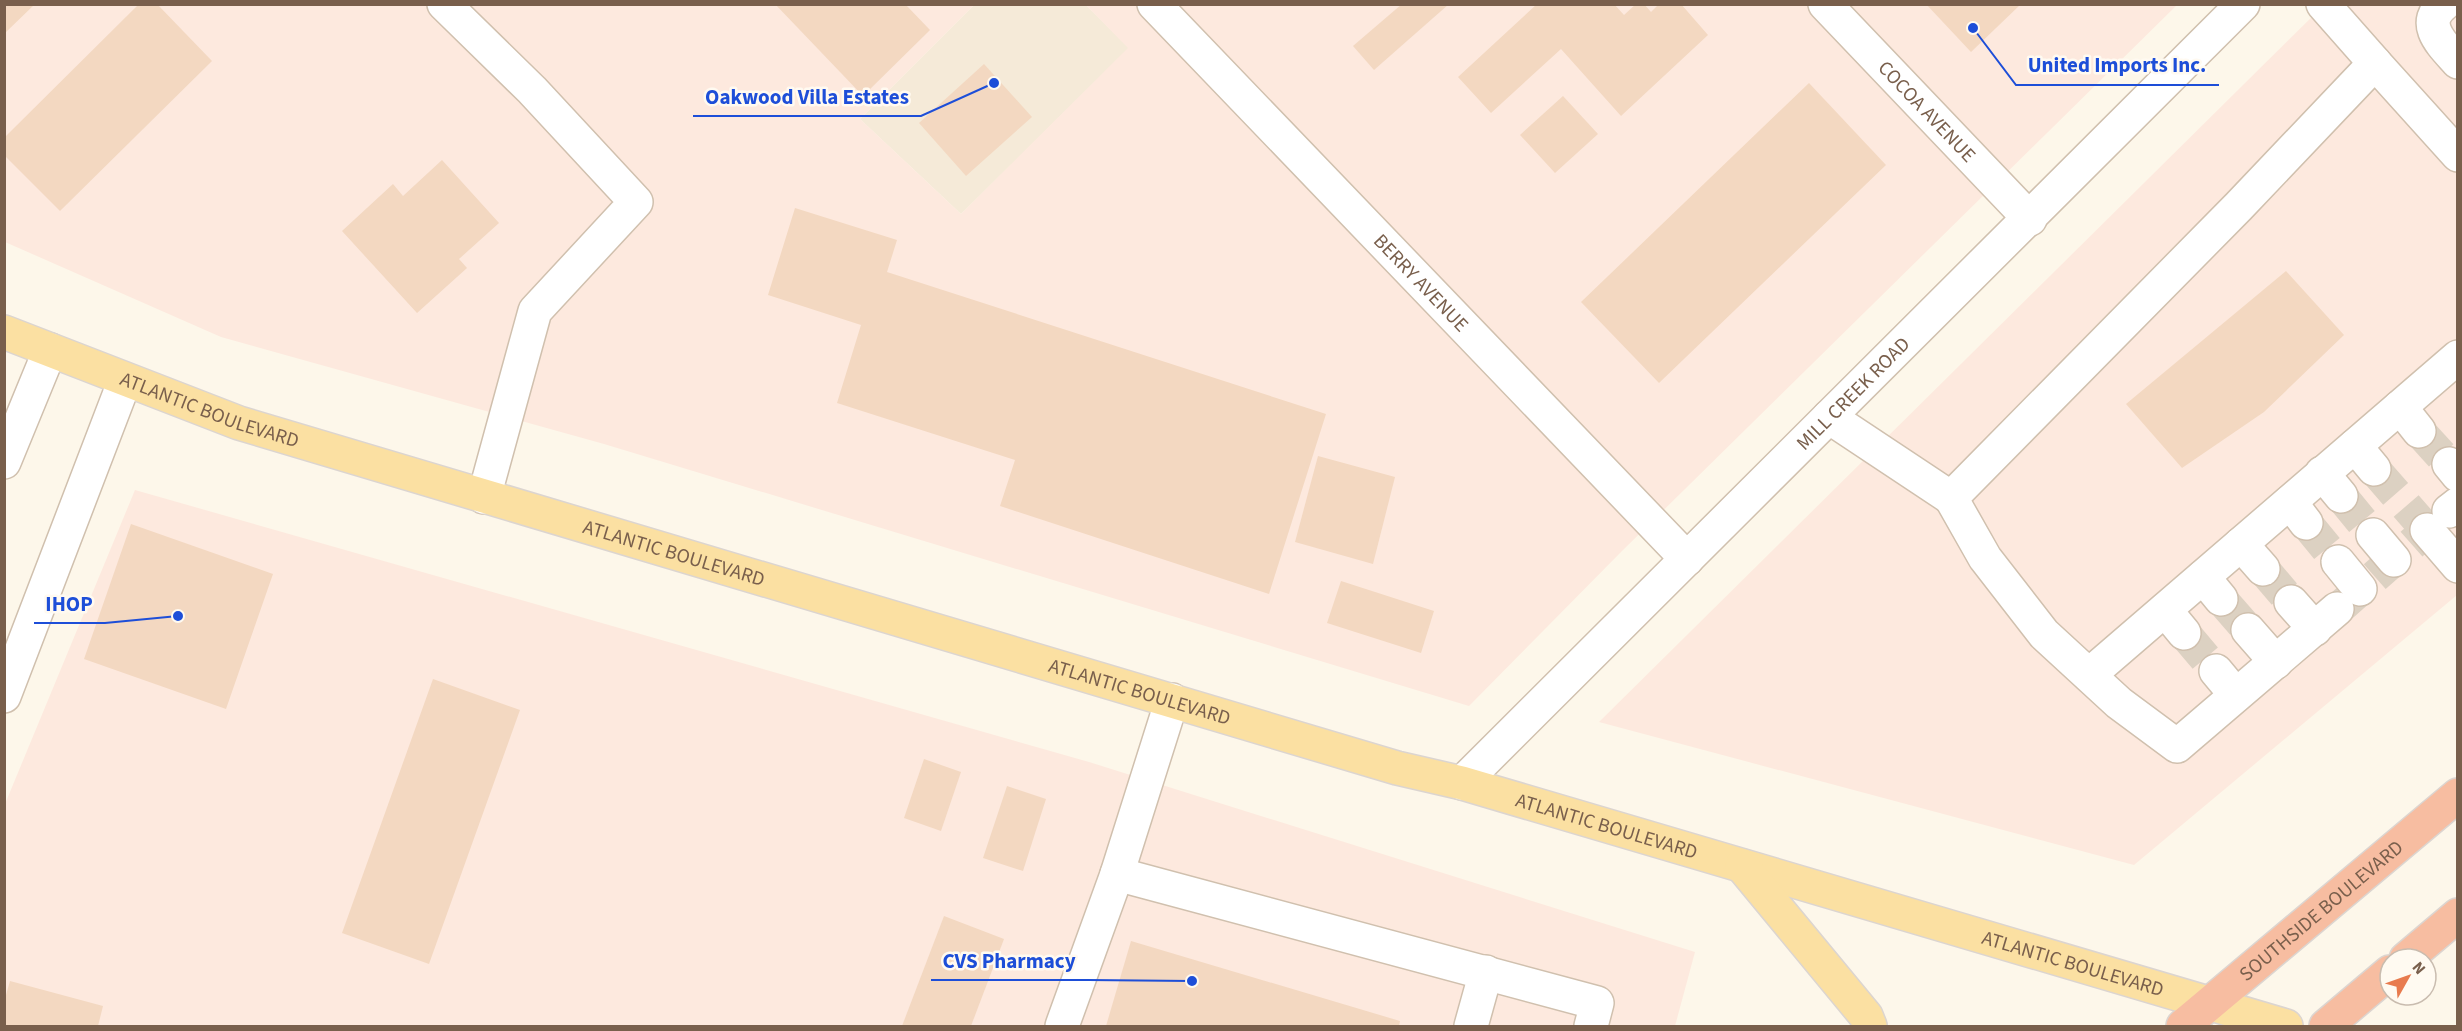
<svg xmlns="http://www.w3.org/2000/svg" width="2462" height="1031" font-family="'Source Sans 3',sans-serif">
<style>
.residential{fill:#f5ead8}
.commercial{fill:#fde9de}
.building{fill:#f3d8c1}
.lines{fill:none;stroke-linecap:round;stroke-linejoin:round}
.minor-tunnel{stroke:#dcd1c2;stroke-width:33;stroke-dasharray:33 16;stroke-linecap:butt}
.minor-casing{stroke:#d0c0ae;stroke-width:36}
.major-casing{stroke:#dcd5d0;stroke-width:36}
.highway-casing{stroke:#dcd5d0;stroke-width:36}
.minor{stroke:#fff;stroke-width:33}
.major{stroke:#fbe0a2;stroke-width:33}
.highway{stroke:#f7bda1;stroke-width:33}
.labels{text-anchor:middle;stroke-width:5;stroke-linejoin:round;paint-order:stroke}
.street-label{font-size:20px;fill:#795f4c;stroke:#fffaf1}
.leader{fill:none;stroke:#1d4ed8;stroke-width:2}
.callout-dot{fill:#1d4ed8;stroke:#fffaf1;stroke-width:2}
.callout-label{font-size:21px;text-anchor:middle;font-weight:bold;fill:#1d4ed8;stroke:#fffaf1;stroke-width:5;stroke-linejoin:round;paint-order:stroke}
</style>
<rect width="100%" height="100%" fill="#fdf7ea"/>
<!-- residential -->
<polygon class="residential" points="974,5 1086,5 1129,48 961,214 860,119"/>
<!-- commercial -->
<g class="commercial">
<polygon points="5,5 974,5 860,119 961,214 1128,48 1086,5 2177,5 1622,551 1469,706 604,444 221,337 5,242"/>
<polygon points="2324,5 2457,5 2457,595 2134,865 1599,722"/>
<polygon points="135,490 1089,762 1695,952 1675,1026 5,1026 5,804"/>
</g>
<!-- building -->
<g class="building">
<polygon points="4,4 35,4 4,34"/>
<polygon points="139,4 157,4 212,61 60,211 4,155 4,138"/>
<polygon points="775,4 905,4 930,30 863,96"/>
<polygon points="1402,4 1449,4 1374,70 1353,46"/>
<polygon points="1537,4 1614,4 1624,15 1636,4 1644,4 1651,12 1659,4 1681,4 1708,35 1621,116 1561,49 1491,113 1458,77"/>
<polygon points="1926,4 2021,4 1971,52"/>
<polygon points="984,64 1032,117 966,176 919,123"/>
<polygon points="1809,83 1886,165 1659,383 1581,302"/>
<polygon points="1563,96 1598,134 1555,173 1520,135"/>
<polygon points="442,160 499,223 459,259 467,268 417,313 342,231 393,184 403,196"/>
<polygon points="795,208 897,240 887,272 1326,414 1269,594 1000,506 1015,460 837,403 861,325 768,295"/>
<polygon points="2286,271 2344,335 2264,412 2182,468 2126,404"/>
<polygon points="1318,456 1395,477 1373,564 1295,542"/>
<polygon points="131,524 273,574 226,709 84,659"/>
<polygon points="1341,581 1434,611 1421,653 1327,623"/>
<polygon points="433,679 520,710 429,964 342,933"/>
<polygon points="924,759 961,772 941,831 904,818"/>
<polygon points="1007,786 1046,799 1023,871 983,858"/>
<polygon points="944,916 1004,939 971,1026 902,1026"/>
<polygon points="1131,941 1400,1021 1399,1026 1106,1026"/>
<polygon points="10,981 103,1006 98,1026 4,1026 4,1002"/>
</g>
<g class="lines">
<!-- minor-tunnel -->
<g class="minor-tunnel">
<polyline points="2419,431 2449,464"/>
<polyline points="2374,469 2427,530"/>
<polyline points="2341,496 2373,535"/>
<polyline points="2306,523 2338,562"/>
<polyline points="2263,569 2291,602"/>
<polyline points="2221,599 2248,630"/>
<polyline points="2338,609 2448,512"/>
<polyline points="2184,633 2216,671"/>
</g>
<!-- minor casing -->
<g class="minor-casing">
<g id="minor">
<polyline points="444,4 532,90 636,202 535,311 484,497"/>
<path id="s1" d="M1154,4L1687,559"/>
<path id="s2" d="M1825,4L2030,219"/>
<polyline points="2323,4 2375,63"/>
<path d="M2444,4C2419,24 2443,45 2458,62"/>
<polyline points="2400,407 2419,431"/>
<polyline points="1829,417 1951,498"/>
<polyline points="2355,446 2374,469"/>
<polyline points="4,462 50,350"/>
<polyline points="2449,464 2458,475"/>
<polyline points="2322,473 2341,496"/>
<polyline points="2290,502 2306,523"/>
<polyline points="2449,511 2458,504"/>
<polyline points="2427,530 2458,566"/>
<polyline points="2373,535 2394,560"/>
<polyline points="2241,544 2263,569"/>
<polyline points="2338,562 2360,589"/>
<polyline points="2203,577 2221,599"/>
<polyline points="2291,602 2315,629"/>
<polyline points="2337,609 2177,746 2119,703 2044,634 1985,558 1951,498 2239,206 2375,63 2458,155"/>
<polyline points="2165,610 2184,633"/>
<polyline points="2248,630 2276,662"/>
<polyline points="2216,671 2236,695"/>
<polyline points="2089,675 2458,357"/>
<polyline points="4,696 125,380"/>
<polyline points="1172,700 1117,874 1597,1003 1591,1026"/>
<path id="s3" d="M1462,783L2243,4"/>
<polyline points="1062,1026 1117,874"/>
<polyline points="1471,1026 1486,972"/>
</g>
</g>
<!-- major casing -->
<g class="major-casing">
<g id="major">
<path id="s4" d="M4,332L239,423L1397,768L1462,783L2286,1026"/>
<polyline points="1742,866 1866,1016 1870,1026"/>
</g>
</g>
<!-- highway casing -->
<g class="highway-casing">
<g id="highway">
<polyline points="2406,959 2458,915"/>
<path id="s5" d="M2183,1026L2458,795"/>
<polyline points="2326,1026 2390,972"/>
</g>
</g>
<!-- minor -->
<use href="#minor" class="minor"/>
<!-- major -->
<use href="#major" class="major"/>
<!-- highway -->
<use href="#highway" class="highway"/>
</g>
<g class="labels">
<!-- street labels -->
<g class="street-label">
<text dy="7" stroke="none"><textPath href="#s2" startOffset="148">COCOA AVENUE</textPath></text>
<text dy="7" stroke="none"><textPath href="#s1" startOffset="386">BERRY AVENUE</textPath></text>
<text dy="7" stroke="none"><textPath href="#s3" startOffset="552">MILL CREEK ROAD</textPath></text>
<text dy="7" stroke="none"><textPath href="#s4" startOffset="220">ATLANTIC BOULEVARD</textPath></text>
<text dy="7" stroke="none"><textPath href="#s4" startOffset="706">ATLANTIC BOULEVARD</textPath></text>
<text dy="7" stroke="none"><textPath href="#s4" startOffset="1192">ATLANTIC BOULEVARD</textPath></text>
<text dy="7" stroke="none"><textPath href="#s4" startOffset="1678">ATLANTIC BOULEVARD</textPath></text>
<text dy="7" stroke="none"><textPath href="#s5" startOffset="180">SOUTHSIDE BOULEVARD</textPath></text>
<text dy="7" stroke="none"><textPath href="#s4" startOffset="2164">ATLANTIC BOULEVARD</textPath></text>
</g>
</g>
<!-- callouts -->
<path class="leader" d="M1973 28L2016 85H2219M994 83L921 116H693M178 616L105 623H34M1192 981L1088 980H931"/>
<g class="callout-dot">
<circle cx="1973" cy="28" r="6"/>
<circle cx="994" cy="83" r="6"/>
<circle cx="178" cy="616" r="6"/>
<circle cx="1192" cy="981" r="6"/>
</g>
<g class="callout-label">
<text x="2117" y="72">United Imports Inc.</text>
<text x="807" y="104">Oakwood Villa Estates</text>
<text x="69" y="611">IHOP</text>
<text x="1009" y="968">CVS Pharmacy</text>
</g>
<!-- border -->
<rect width="2462" height="1031" fill="none" stroke="#795f4c" stroke-width="12"/>
<!-- north arrow -->
<g transform="translate(2408 977) rotate(50)"><circle r="28" fill="#fffaf1" stroke="#c9bcaf" stroke-width="1.5"/>
<path d="M0-4.5L10 22L0 15L-10 22Z" fill="#e87b4e"/>
<text y="-9" font-size="16" font-weight="bold" text-anchor="middle" fill="#795f4c">N</text>
</g>
</svg>
